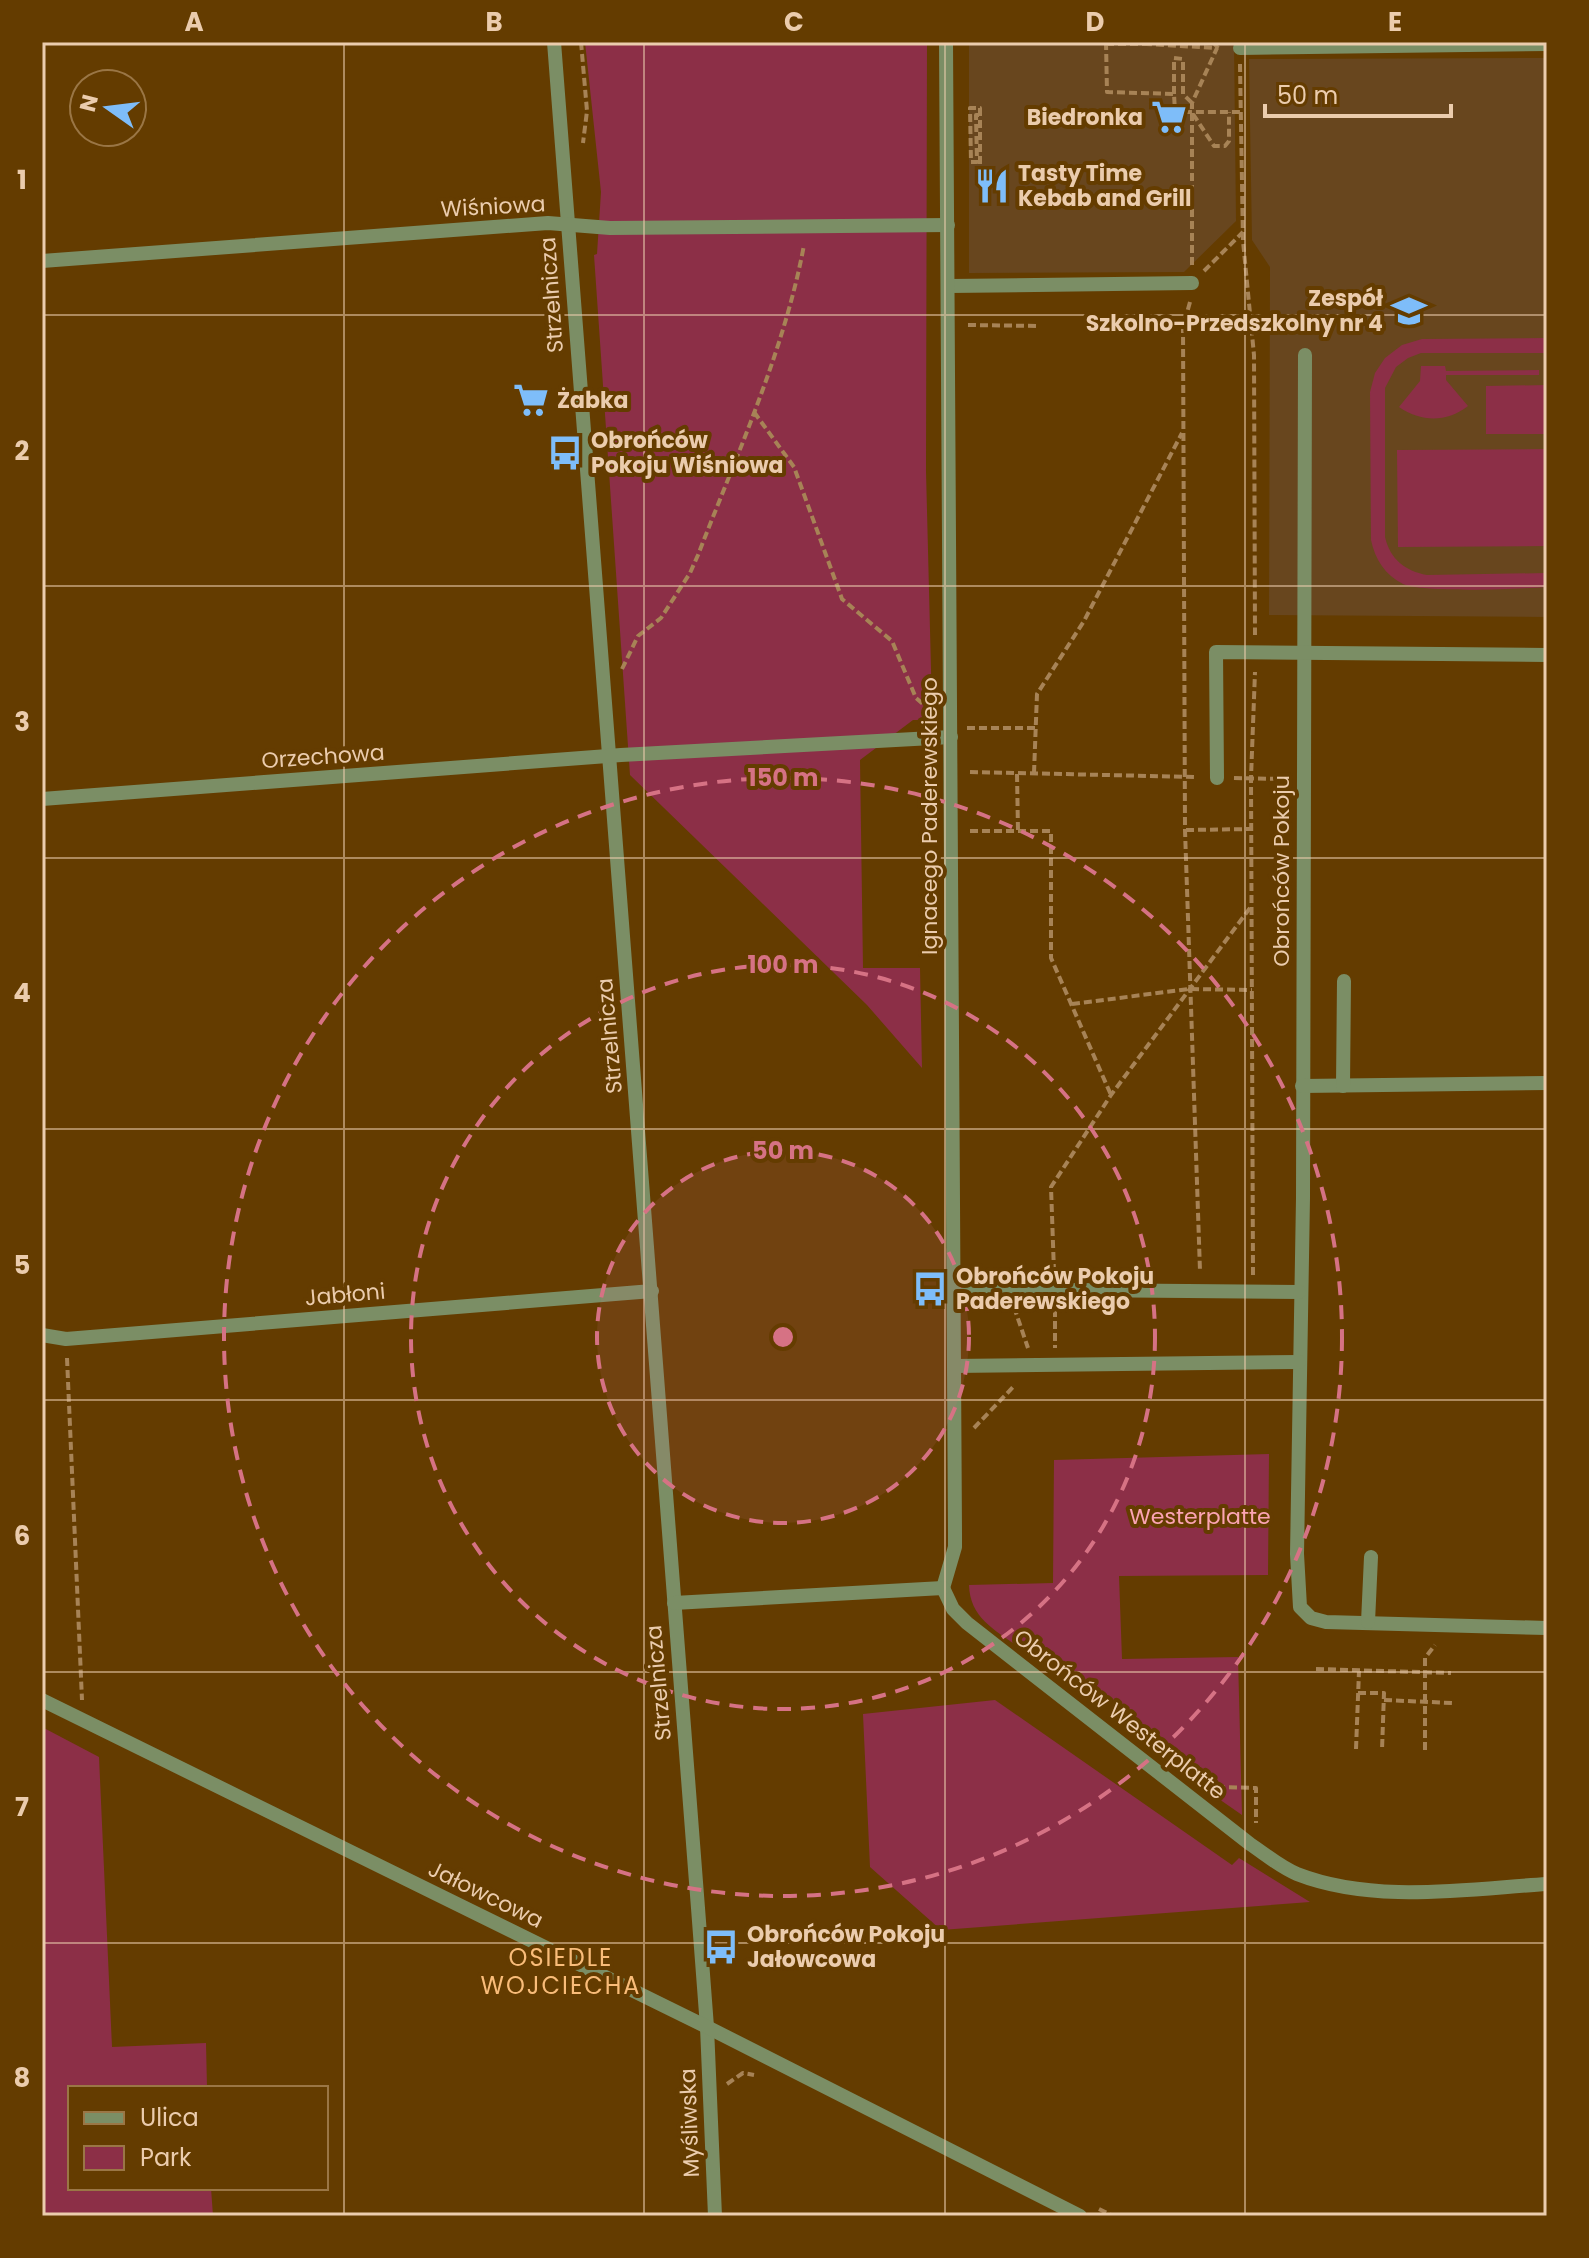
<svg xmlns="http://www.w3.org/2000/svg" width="1589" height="2258" font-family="Poppins,sans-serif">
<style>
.built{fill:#68461e}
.green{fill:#8c2f47}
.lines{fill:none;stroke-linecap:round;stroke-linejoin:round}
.path{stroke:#a78356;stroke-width:4;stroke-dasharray:8 4;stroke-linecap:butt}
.minor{stroke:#7b8e65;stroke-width:14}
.grid{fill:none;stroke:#ebccad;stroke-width:2;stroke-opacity:0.55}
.ring{fill:none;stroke:#d67284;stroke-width:4;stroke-dasharray:14 10}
.labels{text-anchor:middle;stroke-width:8;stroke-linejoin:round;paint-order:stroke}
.poi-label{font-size:22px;font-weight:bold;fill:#ebccad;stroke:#643c00;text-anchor:start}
.street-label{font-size:22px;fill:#ebccad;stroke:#643c00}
.park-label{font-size:22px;fill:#fba4b3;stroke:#643c00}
.neighbourhood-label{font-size:24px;letter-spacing:2px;fill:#f9bc79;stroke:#643c00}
.centre{fill:#d67284;stroke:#643c00;stroke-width:4}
.ring-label{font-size:24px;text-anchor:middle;font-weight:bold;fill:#d67284;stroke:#643c00;stroke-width:8;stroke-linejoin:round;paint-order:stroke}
.neatline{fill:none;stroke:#ebccad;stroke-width:3}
.grid-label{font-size:26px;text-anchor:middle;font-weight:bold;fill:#ebccad}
</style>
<rect width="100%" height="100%" fill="#643c00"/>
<!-- built -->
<g class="built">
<polygon points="969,42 1234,42 1236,221 1184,272 969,273"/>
<polygon points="1547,58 1547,617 1269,615 1270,267 1252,240 1249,59"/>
</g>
<!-- green -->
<g class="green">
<polygon points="585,42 927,42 926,471 932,709 923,720 913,720 860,760 863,968 920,968 922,1068 867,1005 630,775 594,255 597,254 601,192"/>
<path d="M1547,338V353H1421L1408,358L1396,367L1385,388V537C1390,559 1405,571 1427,575L1547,573V587C1521,589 1423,593 1403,584C1385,575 1375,559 1371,540L1370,392L1375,373L1385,358L1402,345L1422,339Z"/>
<path d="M1421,366H1445L1446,371L1539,370V375H1446V380L1468,406C1446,423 1421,422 1399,407L1420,381Z"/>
<polygon points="1547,385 1547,434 1486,434 1486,386"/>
<polygon points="1547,449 1547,546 1398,547 1397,450"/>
<path d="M1269,1454L1268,1575L1119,1576L1122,1659L1238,1657L1242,1815L1183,1774L1192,1763L1031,1637L1021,1649C996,1630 970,1619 969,1585L1053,1583L1054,1460Z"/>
<polygon points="995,1700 1232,1865 1239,1858 1310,1902 941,1930 870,1867 863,1714"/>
<polygon points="42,1727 99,1757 112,2047 206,2043 207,2088 70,2088 70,2188 211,2188 213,2216 42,2216"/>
</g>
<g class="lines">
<!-- path -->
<g class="path">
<polyline points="581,42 587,111 583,143"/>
<polyline points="1106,42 1107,92 1174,94 1175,112 1240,112"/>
<polyline points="1146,42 1146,44 1216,48"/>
<polyline points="1213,42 1218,48"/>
<polyline points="1106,44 1146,44"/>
<polyline points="1240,64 1243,241 1254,355 1255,635"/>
<polyline points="1174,94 1174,58 1183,59 1183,94 1192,103"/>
<polyline points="1193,114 1214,146 1225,146 1229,141 1229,112"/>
<polyline points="979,115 976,115 977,162 971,162 970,108 980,108 980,185"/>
<polyline points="1192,265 1192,103 1217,48 1222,48"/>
<polyline points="1204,271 1243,232"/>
<polyline points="1190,302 1183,327 1185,830 1200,1271"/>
<polyline points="968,325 1039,326"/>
<polyline points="754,412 794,467 842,599 892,641 916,698 930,710"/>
<path d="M622,669L638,636L661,618L690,573L698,555C737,454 784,352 804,245"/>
<polyline points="967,728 1036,728"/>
<polyline points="970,772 1197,777"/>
<polyline points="1034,773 1037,694 1084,621 1182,433"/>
<polyline points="1017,774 1018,831"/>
<polyline points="1234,778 1285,779"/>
<polyline points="1186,830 1251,829"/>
<polyline points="970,831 1051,831 1051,958 1111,1095"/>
<polyline points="1072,1004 1189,989 1252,990"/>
<polyline points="1054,1272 1051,1187 1111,1095 1250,908"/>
<polyline points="1253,1275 1251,778 1255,672"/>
<polyline points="1014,1307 1028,1348"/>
<polyline points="1055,1309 1055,1348"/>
<polyline points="67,1358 82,1700"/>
<polyline points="974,1428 1015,1385"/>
<polyline points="1316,1669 1451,1673"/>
<polyline points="1358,1693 1384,1693 1382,1750"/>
<polyline points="1384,1700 1452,1703"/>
<polyline points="1356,1749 1359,1671"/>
<polyline points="1425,1750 1425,1658 1435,1645"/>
<polyline points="1217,1787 1256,1788 1256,1823"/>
<polyline points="727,2084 743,2073 754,2075"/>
<polyline points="1099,2209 1113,2216"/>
</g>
<!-- minor -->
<g class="minor">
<polyline points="554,42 698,1908 707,2027 715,2216"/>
<polyline points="1240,48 1547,44"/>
<polyline points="42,261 548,223 610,228 948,225"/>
<polyline points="949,286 1192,283"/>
<polyline points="1305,355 1303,1198 1297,1554 1300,1607 1311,1618 1326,1622 1547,1628"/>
<polyline points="1217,778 1216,652 1547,655"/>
<polyline points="42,799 621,755 951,737"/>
<polyline points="1302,1086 1547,1083"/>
<polyline points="1343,1086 1344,981"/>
<polyline points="953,1289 1299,1292"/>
<polyline points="42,1335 66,1339 652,1291"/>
<polyline points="954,1366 1299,1362"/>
<polyline points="943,1588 955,1547 955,1533 946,42"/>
<path d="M943,1588L953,1609L967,1623L1250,1844C1265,1854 1280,1867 1297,1874C1374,1904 1466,1889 1547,1884"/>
<polyline points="674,1603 943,1588"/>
<polyline points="1368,1622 1371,1557"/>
<polyline points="42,1700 707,2027 1080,2216"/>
</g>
</g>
<!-- grid -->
<path class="grid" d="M344,42V2216M644,42V2216M945,42V2216M1245,42V2216M42,315H1547M42,586H1547M42,858H1547M42,1129H1547M42,1400H1547M42,1672H1547M42,1943H1547"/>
<!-- distance rings -->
<circle cx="783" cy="1337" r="186" fill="#d67284" fill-opacity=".12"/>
<g class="ring">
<circle cx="783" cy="1337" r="186"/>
<circle cx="783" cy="1337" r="372"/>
<circle cx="783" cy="1337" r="559"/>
</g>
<!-- icons -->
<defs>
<g id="supermarket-bare" transform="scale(2.76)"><path d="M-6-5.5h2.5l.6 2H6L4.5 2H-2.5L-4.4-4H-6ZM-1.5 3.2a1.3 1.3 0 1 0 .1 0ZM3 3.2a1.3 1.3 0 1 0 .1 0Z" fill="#7ebdf9" stroke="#643c00" stroke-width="2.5" paint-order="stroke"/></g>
<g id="restaurant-bare" transform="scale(2.76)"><path d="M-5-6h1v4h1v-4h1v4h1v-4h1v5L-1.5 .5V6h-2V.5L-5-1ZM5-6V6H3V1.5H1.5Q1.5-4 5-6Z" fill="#7ebdf9" stroke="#643c00" stroke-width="2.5" paint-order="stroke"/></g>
<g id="school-bare" transform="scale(2.76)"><path d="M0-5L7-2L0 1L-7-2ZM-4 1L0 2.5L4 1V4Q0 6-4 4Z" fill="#7ebdf9" stroke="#643c00" stroke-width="2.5" paint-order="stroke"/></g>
<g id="bus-bare" transform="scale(2.76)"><path d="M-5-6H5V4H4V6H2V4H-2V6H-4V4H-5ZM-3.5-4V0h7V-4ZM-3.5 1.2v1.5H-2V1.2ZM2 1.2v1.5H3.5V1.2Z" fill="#7ebdf9" stroke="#643c00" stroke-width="2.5" paint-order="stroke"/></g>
</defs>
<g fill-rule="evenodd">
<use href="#supermarket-bare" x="1169" y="117"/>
<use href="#restaurant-bare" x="992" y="186"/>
<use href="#school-bare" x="1409" y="311"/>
<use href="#supermarket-bare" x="531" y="400"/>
<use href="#bus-bare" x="565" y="453"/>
<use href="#bus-bare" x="930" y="1289"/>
<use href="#bus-bare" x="721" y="1947"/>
</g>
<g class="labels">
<!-- poi labels -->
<g class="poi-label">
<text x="1143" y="125" text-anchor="end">Biedronka</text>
<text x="1018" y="181">Tasty Time<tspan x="1018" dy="25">Kebab and Grill</tspan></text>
<text x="1383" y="306" text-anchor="end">Zespół<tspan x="1383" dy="25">Szkolno-Przedszkolny nr 4</tspan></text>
<text x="557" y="408">Żabka</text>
<text x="591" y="448">Obrońców<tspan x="591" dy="25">Pokoju Wiśniowa</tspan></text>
<text x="956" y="1284">Obrońców Pokoju<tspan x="956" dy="25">Paderewskiego</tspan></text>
<text x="747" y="1942">Obrońców Pokoju<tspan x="747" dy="25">Jałowcowa</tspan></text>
</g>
<!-- street labels -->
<g class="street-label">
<text transform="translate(493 206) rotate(-3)" y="8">Wiśniowa</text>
<text transform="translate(551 295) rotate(-94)" y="8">Strzelnicza</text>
<text transform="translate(323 756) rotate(-4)" y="8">Orzechowa</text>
<text transform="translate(929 816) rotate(-90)" y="8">Ignacego Paderewskiego</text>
<text transform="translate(1281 871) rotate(-90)" y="8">Obrońców Pokoju</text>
<text transform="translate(609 1036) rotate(-95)" y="8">Strzelnicza</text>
<text transform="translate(345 1294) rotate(-5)" y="8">Jabłoni</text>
<text transform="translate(658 1683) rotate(-95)" y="8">Strzelnicza</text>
<text transform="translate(1120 1714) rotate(38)" y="8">Obrońców Westerplatte</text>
<text transform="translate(486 1894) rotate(26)" y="8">Jałowcowa</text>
<text transform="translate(689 2123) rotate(-92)" y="8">Myśliwska</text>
</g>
<!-- park labels -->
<g class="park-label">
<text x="1200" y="1524">Westerplatte</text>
</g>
<!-- neighbourhood labels -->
<g class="neighbourhood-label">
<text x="561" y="1966">OSIEDLE<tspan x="561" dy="28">WOJCIECHA</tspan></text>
</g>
</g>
<circle cx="783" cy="1337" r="12" class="centre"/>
<g class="ring-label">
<text x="783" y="786">150 m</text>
<text x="783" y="973">100 m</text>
<text x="783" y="1159">50 m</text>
</g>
<!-- border -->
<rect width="1589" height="2258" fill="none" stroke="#643c00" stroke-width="88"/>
<!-- legend -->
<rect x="68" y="2086" width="260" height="104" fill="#643c00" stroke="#9a7645" stroke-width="2"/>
<rect x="84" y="2112" width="40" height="12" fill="#7b8e65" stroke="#9a7645" stroke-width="2"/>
<text x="140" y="2126" font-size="24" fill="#ebccad">Ulica</text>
<rect x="84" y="2146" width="40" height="24" fill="#8c2f47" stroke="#9a7645" stroke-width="2"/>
<text x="140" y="2166" font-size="24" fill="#ebccad">Park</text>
<!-- north arrow -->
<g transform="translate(108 108) rotate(284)"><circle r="38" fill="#643c00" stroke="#9a7645" stroke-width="2"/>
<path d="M0-6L14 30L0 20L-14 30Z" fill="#7ebdf9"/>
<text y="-12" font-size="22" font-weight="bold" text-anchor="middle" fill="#ebccad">N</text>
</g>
<!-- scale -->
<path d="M1265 104v12h186v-12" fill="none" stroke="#ebccad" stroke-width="4"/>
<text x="1277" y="104" font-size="24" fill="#ebccad" stroke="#643c00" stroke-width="6" paint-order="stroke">50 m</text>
<rect x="44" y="44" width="1501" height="2170" class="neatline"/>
<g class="grid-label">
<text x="194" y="31">A</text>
<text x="494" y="31">B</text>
<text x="794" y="31">C</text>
<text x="1095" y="31">D</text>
<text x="1395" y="31">E</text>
<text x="22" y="189">1</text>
<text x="22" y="460">2</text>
<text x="22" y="731">3</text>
<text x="22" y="1002">4</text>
<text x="22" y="1274">5</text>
<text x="22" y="1545">6</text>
<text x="22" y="1816">7</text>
<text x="22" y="2087">8</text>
</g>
</svg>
